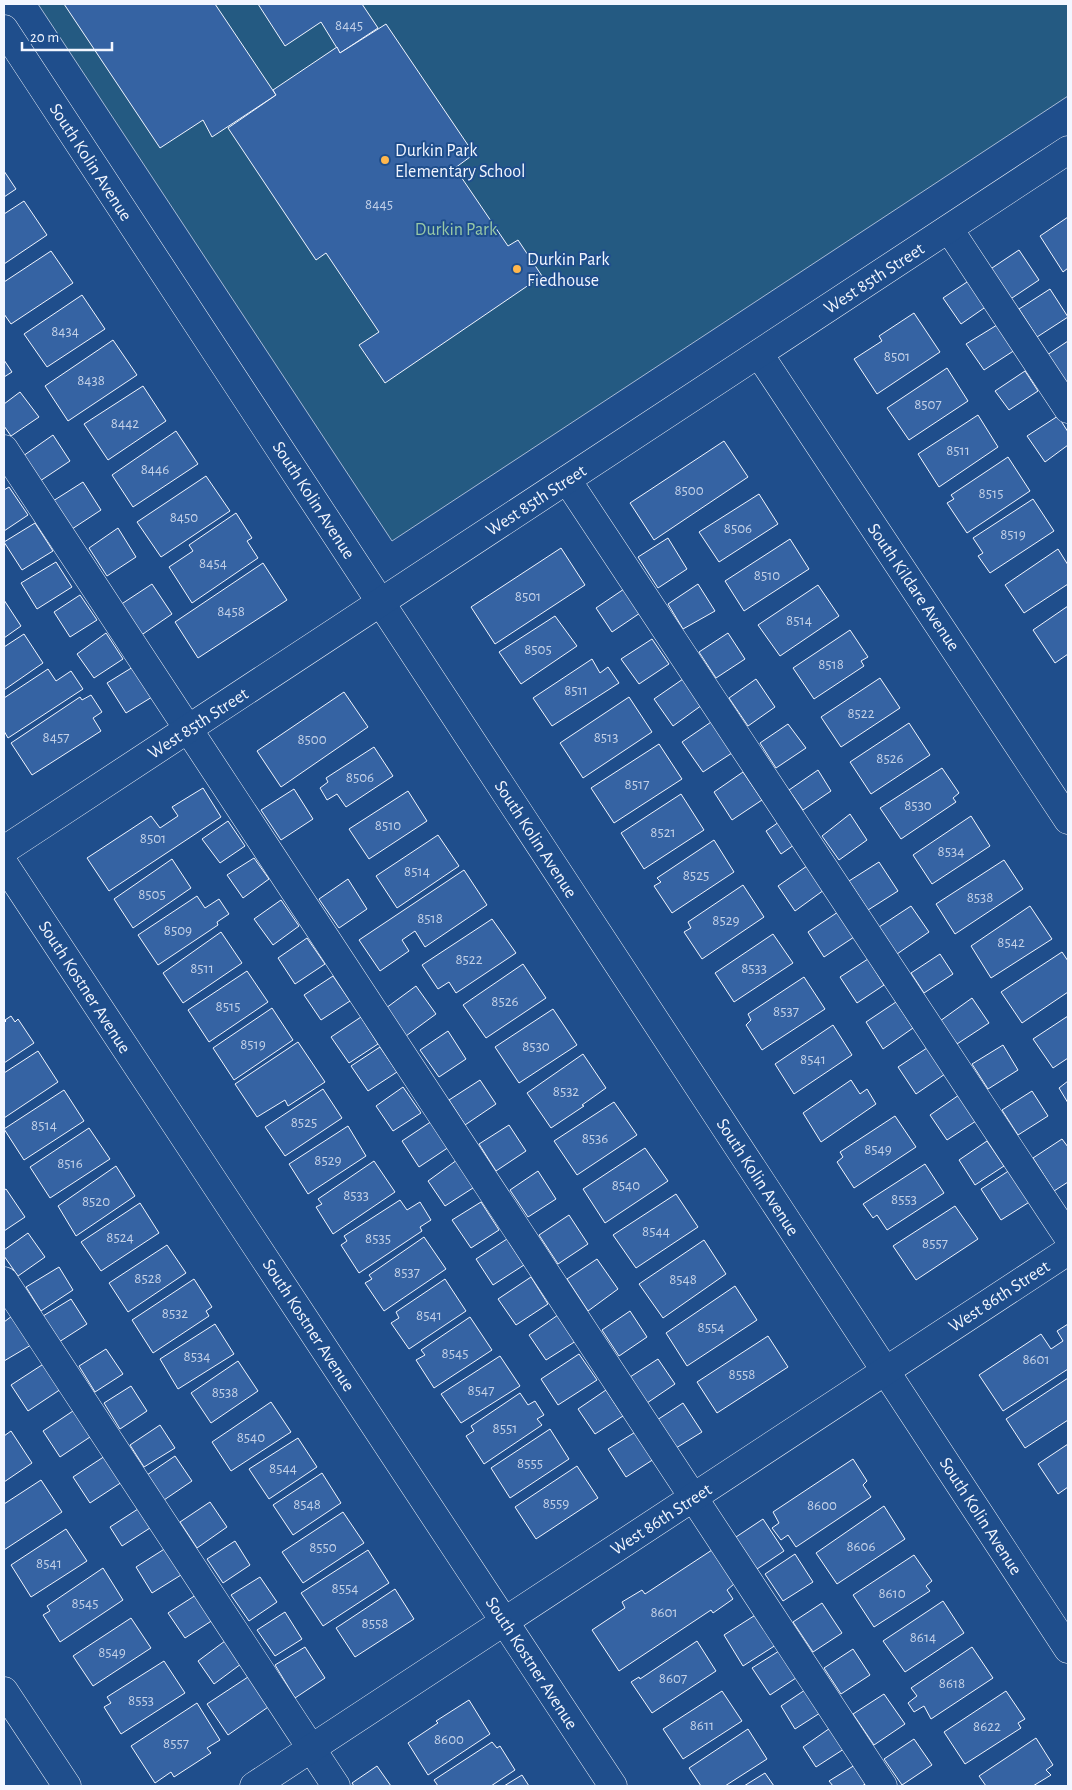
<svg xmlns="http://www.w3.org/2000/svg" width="1072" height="1790" font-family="'Alegreya Sans',sans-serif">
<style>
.green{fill:#245a82;stroke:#a8bbd7}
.building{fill:#3563a3;stroke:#f2f6ff}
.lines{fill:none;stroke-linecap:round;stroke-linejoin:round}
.minor-casing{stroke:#f2f6ff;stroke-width:29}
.minor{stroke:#1f4e8c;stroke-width:28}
.poi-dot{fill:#ffb74d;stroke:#1f4e8c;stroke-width:2}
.labels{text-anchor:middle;stroke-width:4;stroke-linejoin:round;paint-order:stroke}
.number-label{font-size:15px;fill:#c3d1e8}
.poi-label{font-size:18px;fill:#f2f6ff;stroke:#1f4e8c;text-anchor:start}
.street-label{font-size:18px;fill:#f2f6ff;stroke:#1f4e8c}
.park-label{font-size:18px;fill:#97c8a6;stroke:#1f4e8c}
</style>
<rect width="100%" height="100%" fill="#1f4e8c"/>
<!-- green -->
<polygon class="green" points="38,4 1068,4 1068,96 392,541"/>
<!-- building -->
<g class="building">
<polygon points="64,4 215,4 276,95 212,137 203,120 160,148"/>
<polygon points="258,4 362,4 378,28 340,53 321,22 285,46"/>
<polygon points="386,24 474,154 455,168 508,246 518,240 542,276 385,383 359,345 379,332 326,253 316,260 228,128 276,95 273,90 337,47 340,53"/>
<polygon points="4,171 16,189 4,197"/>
<polygon points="24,201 47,235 4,264 4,214"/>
<polygon points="1068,217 1068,268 1063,272 1040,236"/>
<polygon points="1019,250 1039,280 1009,300 989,270"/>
<polygon points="51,251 73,283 11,324 4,314 4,282"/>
<polygon points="970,280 987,306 961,324 943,298"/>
<polygon points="1050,289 1068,317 1037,337 1019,309"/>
<polygon points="82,295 105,329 47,367 24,334"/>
<polygon points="914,313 940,352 877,394 854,359 882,341 879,336"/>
<polygon points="997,325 1015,350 984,370 966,344"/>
<polygon points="113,340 137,375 68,421 45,386"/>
<polygon points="1068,341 1068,383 1066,384 1047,355"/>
<polygon points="4,360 12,372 4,377"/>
<polygon points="947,368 968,401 909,440 887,408"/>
<polygon points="1025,371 1038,391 1009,410 995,391"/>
<polygon points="143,386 166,421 108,460 84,424"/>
<polygon points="20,392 39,417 11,436 4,426 4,404"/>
<polygon points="978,415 998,447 939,487 918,454"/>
<polygon points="1058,416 1068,432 1068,445 1045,462 1027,436"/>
<polygon points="176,431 198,464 133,507 112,475"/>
<polygon points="53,435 70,461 40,481 23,456"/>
<polygon points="724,441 748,477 654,540 630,503"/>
<polygon points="1008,457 1030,491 967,533 947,503 954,499 951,495"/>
<polygon points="206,476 230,511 161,557 137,522"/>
<polygon points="83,482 101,510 72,529 53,501"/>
<polygon points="9,487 28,515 4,531 4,490"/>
<polygon points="759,494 778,524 719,562 699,532"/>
<polygon points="1033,499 1054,531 990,573 978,556 983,553 973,538"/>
<polygon points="236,513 252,538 247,541 258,558 192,603 169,567 193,551 189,545"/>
<polygon points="35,523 53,551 22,570 4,542"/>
<polygon points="118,528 136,557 107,576 89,548"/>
<polygon points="668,538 687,569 658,588 638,557"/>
<polygon points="790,539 809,569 744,611 725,581"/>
<polygon points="561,548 585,585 495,644 471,607"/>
<polygon points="1058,549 1068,565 1068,584 1024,613 1005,585"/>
<polygon points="56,562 72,587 37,609 21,583"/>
<polygon points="263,563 287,600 198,658 175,622"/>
<polygon points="152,584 172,614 140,636 120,605"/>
<polygon points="698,584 715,611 683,629 668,604"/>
<polygon points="818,585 839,616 780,656 758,625"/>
<polygon points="624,589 640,613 612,632 596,608"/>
<polygon points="80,595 97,620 70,637 54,612"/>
<polygon points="4,600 21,626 4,638"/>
<polygon points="1068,606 1068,654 1055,663 1033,630"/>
<polygon points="555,616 577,646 521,684 499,652"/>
<polygon points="850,630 868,657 861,661 864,666 814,699 793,668"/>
<polygon points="106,633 123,659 94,678 77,654"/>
<polygon points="728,633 745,659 716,678 699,652"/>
<polygon points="24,634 43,663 4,690 4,647"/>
<polygon points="652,639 669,664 639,684 621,659"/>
<polygon points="592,659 600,673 608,667 619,683 552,726 533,698"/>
<polygon points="133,667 152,697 126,713 107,683"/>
<polygon points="48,669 56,681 71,671 83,689 8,738 4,731 4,698"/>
<polygon points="880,678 900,708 841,747 821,717"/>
<polygon points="683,679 702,705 673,726 654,699"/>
<polygon points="756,679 775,707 748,726 729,698"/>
<polygon points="344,692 368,727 281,787 257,751"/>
<polygon points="91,695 102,712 93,718 101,731 32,775 11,743 80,697 82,700"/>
<polygon points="629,697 652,732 583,778 560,743"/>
<polygon points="714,720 735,751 703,772 682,742"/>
<polygon points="909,723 930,755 871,794 850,762"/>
<polygon points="788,724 806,748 776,768 760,743"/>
<polygon points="659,744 682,779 614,823 591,788"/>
<polygon points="374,747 393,776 346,807 337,794 327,800 320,788 328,782 326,778"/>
<polygon points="942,768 959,793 953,798 956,802 901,839 880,808"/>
<polygon points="818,770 831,791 803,810 789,790"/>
<polygon points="743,772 762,800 732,820 714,792"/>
<polygon points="203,788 221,817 109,891 87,858 151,816 160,828 178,816 172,807"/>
<polygon points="294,789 313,819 281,840 261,810"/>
<polygon points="408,791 427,821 369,859 349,829"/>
<polygon points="681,794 704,830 644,869 621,833"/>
<polygon points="850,814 867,840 839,860 822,836"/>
<polygon points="971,816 990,846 932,884 913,855"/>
<polygon points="228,821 245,846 220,863 202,839"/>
<polygon points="779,822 794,845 781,854 766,831"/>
<polygon points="438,835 459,866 397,908 376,876"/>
<polygon points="714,840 734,872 672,913 654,886 661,882 657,878"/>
<polygon points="254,858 269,879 243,898 227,875"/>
<polygon points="172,859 191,888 133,928 114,899"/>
<polygon points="1004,860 1023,889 955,934 936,904"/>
<polygon points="879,862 898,891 868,910 849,881"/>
<polygon points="807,866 824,890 795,911 778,886"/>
<polygon points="464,870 487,905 425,947 415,931 402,940 409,951 380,971 359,940"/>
<polygon points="348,879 367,909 339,928 319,899"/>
<polygon points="743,885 764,917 702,959 684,932 691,928 688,922"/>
<polygon points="197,896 205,908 219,899 229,914 217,922 218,925 158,965 138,935"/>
<polygon points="281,900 299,926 273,945 254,919"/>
<polygon points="911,906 929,932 897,954 879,927"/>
<polygon points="1030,906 1052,939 991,978 971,946"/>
<polygon points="838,912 854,937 824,957 808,932"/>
<polygon points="492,919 516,953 456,993 449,982 438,989 422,965"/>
<polygon points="221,932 242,963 183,1003 163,973"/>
<polygon points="773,934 793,963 734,1002 715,973"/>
<polygon points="307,938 325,964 295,984 278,958"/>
<polygon points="1062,952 1068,961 1068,992 1022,1023 1001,992"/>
<polygon points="940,954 953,974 924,993 911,973"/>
<polygon points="868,959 884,985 857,1003 840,977"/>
<polygon points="523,964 546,998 486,1038 463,1005"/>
<polygon points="247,971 268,1002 209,1042 188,1010"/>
<polygon points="333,976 350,1001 321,1020 304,995"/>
<polygon points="804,977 825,1009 762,1050 746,1025 751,1020 748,1014"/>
<polygon points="416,986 436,1014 406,1036 386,1008"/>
<polygon points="972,998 989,1023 957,1044 940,1021"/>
<polygon points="896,1002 913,1028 883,1049 866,1022"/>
<polygon points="272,1008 293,1040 234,1080 213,1048"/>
<polygon points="553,1009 577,1045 519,1083 495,1047"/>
<polygon points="11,1016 15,1022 18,1019 34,1043 4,1063 4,1023 6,1021 5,1020"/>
<polygon points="1068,1016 1068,1058 1053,1068 1033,1039"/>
<polygon points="361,1017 378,1044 349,1063 331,1037"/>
<polygon points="833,1025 852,1055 794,1094 775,1064"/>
<polygon points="448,1031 466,1059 439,1077 420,1050"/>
<polygon points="298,1042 325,1082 288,1106 285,1100 257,1117 235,1084"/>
<polygon points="1003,1045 1018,1070 988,1089 972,1064"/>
<polygon points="380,1047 397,1072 368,1091 351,1066"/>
<polygon points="927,1048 945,1074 916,1094 898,1067"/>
<polygon points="38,1051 58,1082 4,1118 4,1073"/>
<polygon points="583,1054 606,1088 582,1105 584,1106 551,1128 527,1093"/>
<polygon points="480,1080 496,1104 465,1125 449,1100"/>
<polygon points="851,1080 860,1094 867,1089 876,1104 821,1142 803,1113"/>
<polygon points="1068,1081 1068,1103 1059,1088"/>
<polygon points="403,1087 421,1113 393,1131 376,1106"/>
<polygon points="323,1089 342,1118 285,1156 265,1127"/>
<polygon points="64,1090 84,1121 24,1160 4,1129"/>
<polygon points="1032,1091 1048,1116 1018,1135 1002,1110"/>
<polygon points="959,1095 976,1121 947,1140 930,1115"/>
<polygon points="614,1102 637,1135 577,1175 554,1141"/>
<polygon points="895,1116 916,1147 854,1188 837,1162 843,1157 840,1152"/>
<polygon points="432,1121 449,1147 419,1167 402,1141"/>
<polygon points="509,1125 526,1151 496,1171 479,1144"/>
<polygon points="348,1126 366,1156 308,1194 289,1164"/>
<polygon points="89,1128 110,1159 50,1198 30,1167"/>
<polygon points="1062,1139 1068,1147 1068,1182 1054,1191 1033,1158"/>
<polygon points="987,1141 1004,1166 975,1185 959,1160"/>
<polygon points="645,1148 668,1181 605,1223 583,1189"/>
<polygon points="457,1160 476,1186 445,1206 428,1181"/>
<polygon points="374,1161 395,1192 333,1234 316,1207 322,1204 318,1199"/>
<polygon points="925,1164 944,1193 887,1230 877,1215 873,1218 863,1204"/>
<polygon points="116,1166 135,1196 76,1236 58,1206"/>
<polygon points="1010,1170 1031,1201 1001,1220 981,1189"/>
<polygon points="538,1171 556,1199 528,1217 510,1190"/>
<polygon points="6,1189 25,1217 4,1231 4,1190"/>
<polygon points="676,1194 698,1227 636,1268 613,1235"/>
<polygon points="400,1200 407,1210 420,1202 431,1220 420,1227 422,1231 359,1273 341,1245 347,1241 344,1236"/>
<polygon points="481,1202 499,1230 471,1248 452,1220"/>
<polygon points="140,1203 159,1233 101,1271 81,1242"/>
<polygon points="955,1206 978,1239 916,1280 893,1246"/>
<polygon points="569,1215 588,1244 558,1264 539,1235"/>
<polygon points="28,1233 45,1257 18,1276 4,1256 4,1250"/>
<polygon points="424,1237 446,1269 384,1311 365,1283 372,1279 369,1275"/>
<polygon points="507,1239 524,1265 493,1285 476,1259"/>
<polygon points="704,1240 726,1274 663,1318 639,1284"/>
<polygon points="167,1245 186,1273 128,1312 109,1283"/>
<polygon points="597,1259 618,1289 588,1311 567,1279"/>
<polygon points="59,1267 73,1290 41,1311 26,1287"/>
<polygon points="531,1277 548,1304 516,1325 498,1299"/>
<polygon points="194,1279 212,1307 206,1311 209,1316 153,1353 132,1320"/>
<polygon points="445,1279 466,1311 409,1349 391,1323 399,1318 396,1312"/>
<polygon points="735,1286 757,1320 687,1366 666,1333"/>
<polygon points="71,1299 87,1324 59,1342 43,1316"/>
<polygon points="630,1311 647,1337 619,1356 602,1330"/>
<polygon points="558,1315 576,1341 546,1360 529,1335"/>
<polygon points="12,1316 31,1345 4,1361 4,1322"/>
<polygon points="470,1317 492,1350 434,1388 416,1360 425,1355 421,1350"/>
<polygon points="215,1324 234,1354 178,1389 160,1359"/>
<polygon points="1068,1324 1068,1369 1003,1411 979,1375 1041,1334 1051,1349 1063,1341 1057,1331"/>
<polygon points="768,1336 788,1367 717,1413 697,1382"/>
<polygon points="106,1349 123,1374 95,1392 79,1366"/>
<polygon points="579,1354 597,1380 558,1405 541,1379"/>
<polygon points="500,1356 520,1386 461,1423 441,1394"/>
<polygon points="658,1359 675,1384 647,1403 630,1377"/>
<polygon points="238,1361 258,1391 211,1423 191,1393"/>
<polygon points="45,1363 61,1389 28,1411 11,1385"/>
<polygon points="1068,1378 1068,1420 1025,1448 1006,1419"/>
<polygon points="131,1386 147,1411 120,1429 104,1403"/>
<polygon points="606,1390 623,1416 595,1434 578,1409"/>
<polygon points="520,1393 528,1405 535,1401 544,1415 537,1419 542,1425 484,1464 466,1436 474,1431 471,1426"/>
<polygon points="271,1402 291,1432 231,1471 212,1442"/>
<polygon points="683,1403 702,1432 676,1448 657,1420"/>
<polygon points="76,1409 93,1435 60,1457 43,1431"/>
<polygon points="160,1425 175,1448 144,1467 130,1445"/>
<polygon points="550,1429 569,1459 510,1498 491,1468"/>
<polygon points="11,1431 32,1463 4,1482 4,1436"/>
<polygon points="637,1431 654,1459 626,1477 608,1449"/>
<polygon points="298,1438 317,1467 269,1499 249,1469"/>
<polygon points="1068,1444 1068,1487 1058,1494 1038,1464"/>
<polygon points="105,1456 122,1482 90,1503 73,1477"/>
<polygon points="175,1456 192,1481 164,1500 147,1475"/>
<polygon points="853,1459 867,1481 863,1485 871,1497 796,1547 788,1535 781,1540 772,1528 779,1523 773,1512"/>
<polygon points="577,1466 598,1498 536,1539 515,1507"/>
<polygon points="322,1473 341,1503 293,1535 273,1505"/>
<polygon points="41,1480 62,1512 4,1550 4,1504"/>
<polygon points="210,1502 227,1527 197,1548 180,1522"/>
<polygon points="884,1506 905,1539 837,1584 816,1553"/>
<polygon points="138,1509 150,1528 122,1546 110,1527"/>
<polygon points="343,1512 364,1543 303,1583 282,1552"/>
<polygon points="763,1519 784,1551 754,1571 733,1539"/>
<polygon points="66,1529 87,1561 31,1597 11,1565"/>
<polygon points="235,1541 250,1565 223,1583 207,1559"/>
<polygon points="166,1548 181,1575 152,1593 136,1567"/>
<polygon points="368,1550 389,1583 323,1626 301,1593"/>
<polygon points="712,1550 734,1584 727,1590 733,1599 713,1613 711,1610 619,1671 592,1630 625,1608 622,1602 642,1590 645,1594"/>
<polygon points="795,1554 813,1582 783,1601 765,1574"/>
<polygon points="914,1555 932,1581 926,1586 930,1591 874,1627 853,1595"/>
<polygon points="103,1568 123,1600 60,1642 43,1615 50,1611 47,1606"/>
<polygon points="260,1577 277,1602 249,1621 231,1595"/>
<polygon points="395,1589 414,1619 355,1657 336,1628"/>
<polygon points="196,1595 213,1620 185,1638 168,1613"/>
<polygon points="943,1601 964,1633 905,1672 883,1641"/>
<polygon points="822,1603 842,1633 813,1652 793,1622"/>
<polygon points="285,1612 302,1639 275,1656 257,1630"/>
<polygon points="757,1614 776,1645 743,1666 724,1635"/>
<polygon points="131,1618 151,1648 93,1686 73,1656"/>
<polygon points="225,1641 241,1664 214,1684 198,1661"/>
<polygon points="697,1641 716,1671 652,1713 631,1682 639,1677 640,1679"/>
<polygon points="305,1647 325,1678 295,1698 275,1665"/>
<polygon points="972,1647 993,1678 931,1719 924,1706 914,1712 908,1703 917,1696 911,1688"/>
<polygon points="853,1649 870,1675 841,1694 824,1668"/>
<polygon points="779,1651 796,1678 770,1695 752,1668"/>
<polygon points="164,1661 185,1693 121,1734 104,1707 111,1703 107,1697"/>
<polygon points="251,1675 271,1705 228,1735 207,1704"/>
<polygon points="805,1690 820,1713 795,1729 781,1706"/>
<polygon points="722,1691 742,1721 683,1759 663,1729"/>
<polygon points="1006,1691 1025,1719 1018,1723 1021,1728 965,1764 944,1732"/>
<polygon points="884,1694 905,1724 874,1745 853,1714"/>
<polygon points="469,1700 490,1734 428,1775 408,1743 438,1723 436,1721"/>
<polygon points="197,1703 220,1740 207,1748 211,1753 174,1777 171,1772 155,1783 131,1746"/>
<polygon points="833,1726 847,1747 816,1767 803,1747"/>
<polygon points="748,1729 767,1759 725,1786 701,1786 689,1768"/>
<polygon points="1036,1738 1053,1765 1046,1770 1051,1775 1033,1786 986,1786 979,1776"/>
<polygon points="914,1739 932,1765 902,1785 884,1759"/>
<polygon points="492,1742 497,1748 500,1746 515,1770 491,1786 438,1786 434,1780"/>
<polygon points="855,1765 867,1783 862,1786 833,1786 829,1781"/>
<polygon points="377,1766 391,1786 354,1786 352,1783"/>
<polygon points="765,1773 774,1786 744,1786"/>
<polygon points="522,1775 529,1786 504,1786"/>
</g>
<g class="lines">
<!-- minor casing -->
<g class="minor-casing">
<g id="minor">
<polyline points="4,29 1068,1649"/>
<polyline points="949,229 1068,409"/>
<polyline points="759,354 1068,820"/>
<polyline points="4,449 883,1786"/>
<polyline points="567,480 1068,1237"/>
<polyline points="4,850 1068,150"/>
<polyline points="4,864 613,1786"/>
<polyline points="4,1281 336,1786"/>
<polyline points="4,1691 67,1786"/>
<polyline points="254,1786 1068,1251"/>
</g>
</g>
<!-- minor -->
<use href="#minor" class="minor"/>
</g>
<!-- markers -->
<g class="poi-dot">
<circle cx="385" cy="160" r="5"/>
<circle cx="517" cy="269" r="5"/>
</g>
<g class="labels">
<!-- number labels -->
<g class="number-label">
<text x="349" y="30">8445</text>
<text x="379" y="209">8445</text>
<text x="65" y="336">8434</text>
<text x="897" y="361">8501</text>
<text x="91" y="385">8438</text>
<text x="928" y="409">8507</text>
<text x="125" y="428">8442</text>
<text x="958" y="455">8511</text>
<text x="155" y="474">8446</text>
<text x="689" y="495">8500</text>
<text x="991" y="498">8515</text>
<text x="184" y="522">8450</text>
<text x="738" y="533">8506</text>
<text x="1013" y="539">8519</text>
<text x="213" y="568">8454</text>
<text x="767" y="580">8510</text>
<text x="528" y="601">8501</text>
<text x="231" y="616">8458</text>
<text x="799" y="625">8514</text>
<text x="538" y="654">8505</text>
<text x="831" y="669">8518</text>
<text x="576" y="695">8511</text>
<text x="861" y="718">8522</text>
<text x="56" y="742">8457</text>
<text x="606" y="742">8513</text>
<text x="312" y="744">8500</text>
<text x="890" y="763">8526</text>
<text x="360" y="782">8506</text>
<text x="637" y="789">8517</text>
<text x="918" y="810">8530</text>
<text x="388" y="830">8510</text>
<text x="663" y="837">8521</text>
<text x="153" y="843">8501</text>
<text x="951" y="856">8534</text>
<text x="417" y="876">8514</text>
<text x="696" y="880">8525</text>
<text x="152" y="899">8505</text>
<text x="980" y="902">8538</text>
<text x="430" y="923">8518</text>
<text x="726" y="925">8529</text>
<text x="178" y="935">8509</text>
<text x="1011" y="947">8542</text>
<text x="469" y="964">8522</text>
<text x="202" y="973">8511</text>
<text x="754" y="973">8533</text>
<text x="505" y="1006">8526</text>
<text x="228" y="1011">8515</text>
<text x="786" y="1016">8537</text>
<text x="253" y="1049">8519</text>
<text x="536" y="1051">8530</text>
<text x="813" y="1064">8541</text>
<text x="566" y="1096">8532</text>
<text x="304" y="1127">8525</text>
<text x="44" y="1130">8514</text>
<text x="595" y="1143">8536</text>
<text x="878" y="1154">8549</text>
<text x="328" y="1165">8529</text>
<text x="70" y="1168">8516</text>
<text x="626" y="1190">8540</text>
<text x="356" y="1200">8533</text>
<text x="904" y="1204">8553</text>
<text x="96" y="1206">8520</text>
<text x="656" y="1236">8544</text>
<text x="120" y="1242">8524</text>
<text x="378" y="1243">8535</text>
<text x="935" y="1248">8557</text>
<text x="407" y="1277">8537</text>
<text x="148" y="1283">8528</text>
<text x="683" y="1284">8548</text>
<text x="175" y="1318">8532</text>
<text x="429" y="1320">8541</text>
<text x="711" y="1332">8554</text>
<text x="455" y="1358">8545</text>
<text x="197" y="1361">8534</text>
<text x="1036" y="1364">8601</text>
<text x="742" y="1379">8558</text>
<text x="481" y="1395">8547</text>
<text x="225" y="1397">8538</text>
<text x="505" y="1433">8551</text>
<text x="251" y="1442">8540</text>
<text x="530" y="1468">8555</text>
<text x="283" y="1473">8544</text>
<text x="556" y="1508">8559</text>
<text x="307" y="1509">8548</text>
<text x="822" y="1510">8600</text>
<text x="861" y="1551">8606</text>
<text x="323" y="1552">8550</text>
<text x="49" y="1568">8541</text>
<text x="345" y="1593">8554</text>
<text x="892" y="1598">8610</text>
<text x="85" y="1608">8545</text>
<text x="664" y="1617">8601</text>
<text x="375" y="1628">8558</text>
<text x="923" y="1642">8614</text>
<text x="112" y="1657">8549</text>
<text x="673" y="1683">8607</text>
<text x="952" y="1688">8618</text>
<text x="141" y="1705">8553</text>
<text x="702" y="1730">8611</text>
<text x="987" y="1731">8622</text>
<text x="449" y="1744">8600</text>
<text x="176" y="1748">8557</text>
</g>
<!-- poi labels -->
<g class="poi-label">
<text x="395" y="156">Durkin Park<tspan x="395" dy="21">Elementary School</tspan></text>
<text x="527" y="265">Durkin Park<tspan x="527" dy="21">Fiedhouse</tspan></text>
</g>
<!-- street labels -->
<g class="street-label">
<text transform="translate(91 162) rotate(57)" y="6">South Kolin Avenue</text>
<text transform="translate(874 278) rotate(-33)" y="6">West 85th Street</text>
<text transform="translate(314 500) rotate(57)" y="6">South Kolin Avenue</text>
<text transform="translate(536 500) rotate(-33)" y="6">West 85th Street</text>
<text transform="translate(914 587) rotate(56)" y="6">South Kildare Avenue</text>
<text transform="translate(198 723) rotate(-33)" y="6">West 85th Street</text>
<text transform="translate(536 839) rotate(57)" y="6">South Kolin Avenue</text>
<text transform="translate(85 987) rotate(57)" y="6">South Kostner Avenue</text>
<text transform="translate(758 1177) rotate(57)" y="6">South Kolin Avenue</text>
<text transform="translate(999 1296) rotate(-33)" y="6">West 86th Street</text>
<text transform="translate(309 1325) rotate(57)" y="6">South Kostner Avenue</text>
<text transform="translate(981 1516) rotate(57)" y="6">South Kolin Avenue</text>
<text transform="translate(661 1519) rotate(-33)" y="6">West 86th Street</text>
<text transform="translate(532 1663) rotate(57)" y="6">South Kostner Avenue</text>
</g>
<!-- park labels -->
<g class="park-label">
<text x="456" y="235">Durkin Park</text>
</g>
</g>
<!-- border -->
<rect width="1072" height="1790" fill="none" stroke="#f2f6ff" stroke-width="10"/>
<!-- scale -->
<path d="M22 42v8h90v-8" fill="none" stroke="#f2f6ff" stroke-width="2.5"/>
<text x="30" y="42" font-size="15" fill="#f2f6ff" stroke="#1f4e8c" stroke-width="4" paint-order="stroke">20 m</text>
</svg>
